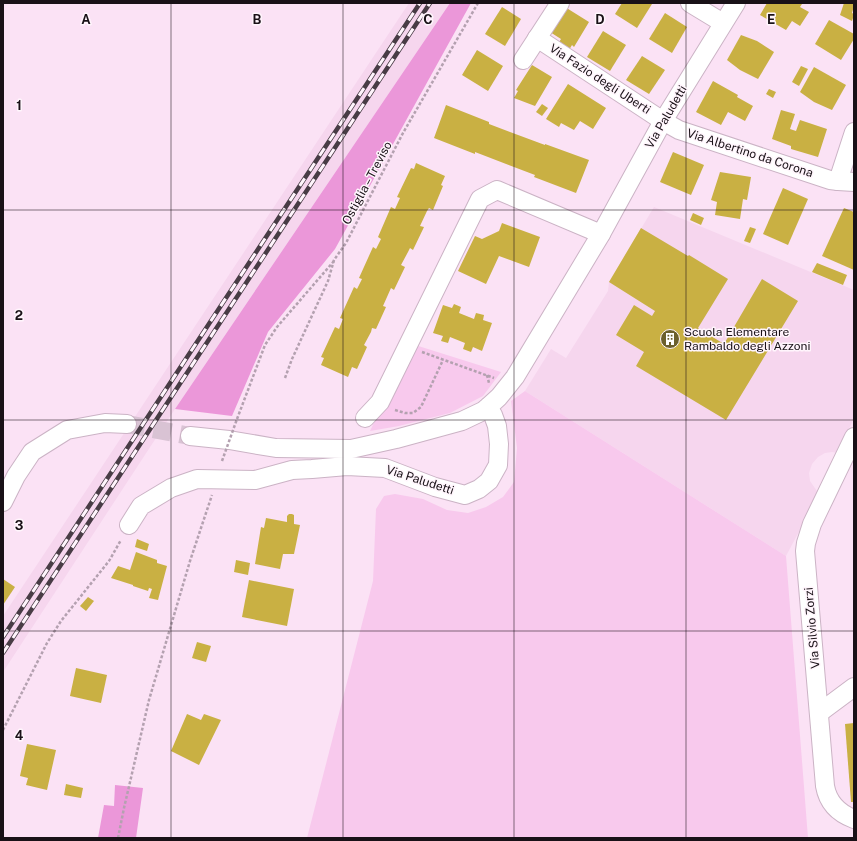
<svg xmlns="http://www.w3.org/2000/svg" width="857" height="841" font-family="'Public Sans',sans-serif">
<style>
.built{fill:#f6d6ee}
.green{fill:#f8c9ed}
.forest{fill:#eb97d9}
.building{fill:#c9b043}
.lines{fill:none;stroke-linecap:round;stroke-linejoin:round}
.street-tunnel{stroke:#d9c3d4;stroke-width:18;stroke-dasharray:18 9;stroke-linecap:butt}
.street-casing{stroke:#cbb3c5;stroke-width:20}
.path{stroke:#b4a1b0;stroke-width:2.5;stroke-dasharray:3 2;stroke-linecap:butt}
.street{stroke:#fff;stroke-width:18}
.rail-casing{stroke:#483c45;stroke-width:4.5}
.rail{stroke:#fff5fc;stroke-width:3;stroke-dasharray:9;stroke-linecap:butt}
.path-bridge{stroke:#b4a1b0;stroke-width:2.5;stroke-dasharray:3 2;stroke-linecap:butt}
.grid{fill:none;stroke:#191117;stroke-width:1;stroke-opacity:0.55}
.labels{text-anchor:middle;stroke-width:3;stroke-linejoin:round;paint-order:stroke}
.street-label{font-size:12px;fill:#191117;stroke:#fff5fc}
.poi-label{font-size:12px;fill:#191117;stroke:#fff5fc;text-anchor:start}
.grid-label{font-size:13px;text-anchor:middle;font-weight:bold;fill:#191117;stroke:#fff5fc;stroke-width:3;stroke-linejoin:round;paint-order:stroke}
</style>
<rect width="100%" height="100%" fill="#fbe2f5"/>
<!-- built -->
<g class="built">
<polygon points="409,3 450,3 175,409 3,672 3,616"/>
<polygon points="654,207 854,290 854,418 838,453 832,452 825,453 818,457 812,464 809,473 810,481 819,494 786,556 525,391 551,349 566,358 608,291 609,282"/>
</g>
<!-- green -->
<g class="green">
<polygon points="412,344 501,372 483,396 450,413 399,426 370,431"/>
<polygon points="525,391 786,556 808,838 307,838 373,581 376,509 384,496 395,494 423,499 447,510 468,513 486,507 503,497 514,482 517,448 511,401"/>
</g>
<!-- forest -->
<g class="forest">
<polygon points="450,3 471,3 335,249 268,332 232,416 175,409"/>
<polygon points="115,785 143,788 136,838 98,838 104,805 114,806"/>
</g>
<!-- building -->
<g class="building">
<polygon points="622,3 649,3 652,4 637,28 615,14"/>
<polygon points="767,3 800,3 802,4 800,7 809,12 800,26 792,21 786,30 760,15"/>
<polygon points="844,3 854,3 854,6 852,13 854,14 854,15 852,21 840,15"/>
<polygon points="502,7 521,19 505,46 485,34"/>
<polygon points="565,7 589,22 574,47 572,45 569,50 558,44 561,39 550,32"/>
<polygon points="665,13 687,27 672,53 649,39"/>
<polygon points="829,20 854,34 854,39 841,60 815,44"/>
<polygon points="603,31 626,45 610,71 587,57"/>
<polygon points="741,35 757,41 774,52 758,79 740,70 727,60"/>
<polygon points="477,50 503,66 488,91 462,75"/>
<polygon points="642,56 665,70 649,94 626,80"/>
<polygon points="532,65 552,77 535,106 514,98 518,91 516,90"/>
<polygon points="801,66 808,69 799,86 792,82"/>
<polygon points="814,67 846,85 832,110 814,102 800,92"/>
<polygon points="713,81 738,95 737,97 753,106 745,121 728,112 721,125 696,112"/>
<polygon points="568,84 606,108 593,129 580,121 574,130 561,123 559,127 546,119"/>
<polygon points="769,89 776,92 773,98 766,94"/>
<polygon points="542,104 548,108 542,116 536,112"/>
<polygon points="446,105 489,122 489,124 545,145 545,144 589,160 576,193 534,177 535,175 475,152 475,154 434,138"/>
<polygon points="781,110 795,114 790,129 796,131 800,120 827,129 818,157 791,149 791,146 772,139"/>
<polygon points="673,152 704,165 691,195 660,182"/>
<polygon points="416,163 445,176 441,185 443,186 433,210 429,208 427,211 420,226 424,227 413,250 410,248 408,252 401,265 405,267 394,290 391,288 383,306 386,307 376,329 372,328 371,332 364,345 367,347 357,369 352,367 348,377 321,365 324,358 321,357 335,327 339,329 343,319 340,318 354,287 357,289 362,279 359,278 373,247 376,249 381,239 378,237 391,207 395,209 400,198 397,197 411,168 414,169"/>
<polygon points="720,172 751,177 747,200 743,199 740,219 715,215 717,202 711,200"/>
<polygon points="783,188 808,199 788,245 763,234"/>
<polygon points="844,208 854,212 854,270 822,256"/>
<polygon points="693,213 704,218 701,225 690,220"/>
<polygon points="502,223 540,237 529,267 499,256 486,284 458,271 475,236 482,239 499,231"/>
<polygon points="750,227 756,229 750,243 744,241"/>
<polygon points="641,228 688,256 689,255 728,279 698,328 724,344 762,279 798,301 726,420 636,366 644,352 616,335 634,305 652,316 655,311 609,282"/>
<polygon points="817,263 847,275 843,285 812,272"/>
<polygon points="454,304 461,307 459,313 474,319 476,313 484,315 483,320 492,323 482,351 473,347 471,352 463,349 465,343 450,337 448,343 441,341 443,336 433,333 443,305 452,308"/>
<polygon points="289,514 292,514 294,515 294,524 300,525 294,554 283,554 280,569 255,564 261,527 264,528 266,518 287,522 287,516"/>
<polygon points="137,539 149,544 147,551 135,547"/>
<polygon points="136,552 157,560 157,563 167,566 158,600 149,598 152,589 149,588 148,591 133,586 133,585 111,578 118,566 130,570"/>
<polygon points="236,560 250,563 248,575 234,572"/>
<polygon points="3,579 15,587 3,605"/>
<polygon points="249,580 294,589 287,626 242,617"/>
<polygon points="88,597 94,601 86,611 80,606"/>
<polygon points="197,642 211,646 206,662 192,658"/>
<polygon points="76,668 107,675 101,703 70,696"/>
<polygon points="187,714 201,720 204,714 221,720 199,765 171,751"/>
<polygon points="854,723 854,802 851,802 845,724"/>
<polygon points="27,744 56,750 47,790 26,785 28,778 20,776"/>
<polygon points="66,784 83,788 81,798 64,795"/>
</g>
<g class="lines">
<!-- street-tunnel -->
<polyline class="street-tunnel" points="127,424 190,436"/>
<!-- street casing -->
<g class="street-casing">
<g id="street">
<polyline points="690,3 723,23"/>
<polyline points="537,38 663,121 679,130 830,180 838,181 854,182"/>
<polyline points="523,60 560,3"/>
<polyline points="838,181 854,132"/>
<polyline points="365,418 380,402 480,199 497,190 601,234"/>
<polyline points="190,436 229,440 276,448 351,449 396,439 462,421 483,411 488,407 499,397 515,377 601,234 663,121 736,3"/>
<path d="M854,437L812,524L806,543L805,551L825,786C828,803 838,813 854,819"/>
<polyline points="3,502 16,476 32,452 67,430 105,423 127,424"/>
<polyline points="129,525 141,506 171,488 197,479 255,480 292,470 312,469 347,466 385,468 435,487 465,495 479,489 489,481 498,465 499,444 497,426 493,415 488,407"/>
<polyline points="819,713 854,687"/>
</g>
</g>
<!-- path -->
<g class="path">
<polyline points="422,352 494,378"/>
<polyline points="487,375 489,383"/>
<polyline points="285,378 292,359 328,281 334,260 346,243 403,133 478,3"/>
<polyline points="395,410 405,413 413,413 421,407 443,360"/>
<polyline points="237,419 265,345 277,327 334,261"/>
<polyline points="3,730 47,643 61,621 109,561 121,540"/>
<polyline points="118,838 124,808 149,700 190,561 212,495"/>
</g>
<!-- street -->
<use href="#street" class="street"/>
<!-- rail casing -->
<g class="rail-casing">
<g id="rail">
<polyline points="3,637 420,3"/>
<polyline points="3,653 430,3"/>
</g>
</g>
<!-- rail -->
<use href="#rail" class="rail"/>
<!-- path-bridge -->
<polyline class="path-bridge" points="222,461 237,419"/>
</g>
<!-- grid -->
<path class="grid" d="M171,3V838M343,3V838M514,3V838M686,3V838M3,210H854M3,420H854M3,631H854"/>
<!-- icons -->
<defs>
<g id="building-disc" transform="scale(1)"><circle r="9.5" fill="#6b5f2c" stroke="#fff5fc"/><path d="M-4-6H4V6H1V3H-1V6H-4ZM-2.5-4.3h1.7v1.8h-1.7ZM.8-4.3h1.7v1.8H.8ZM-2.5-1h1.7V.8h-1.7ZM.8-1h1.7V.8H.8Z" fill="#fff"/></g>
</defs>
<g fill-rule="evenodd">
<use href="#building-disc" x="670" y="339"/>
</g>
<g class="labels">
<!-- street labels -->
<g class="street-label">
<text transform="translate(600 79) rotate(33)" y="4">Via Fazio degli Uberti</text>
<text transform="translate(666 117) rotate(-60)" y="4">Via Paludetti</text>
<text transform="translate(750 153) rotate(18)" y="4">Via Albertino da Corona</text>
<text transform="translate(367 183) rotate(-62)" y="4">Ostiglia – Treviso</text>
<text transform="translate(420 480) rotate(18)" y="4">Via Paludetti</text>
<text transform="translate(812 628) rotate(-95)" y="4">Via Silvio Zorzi</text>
</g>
<!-- poi labels -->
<g class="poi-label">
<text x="684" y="336">Scuola Elementare<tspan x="684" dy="14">Rambaldo degli Azzoni</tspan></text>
</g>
</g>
<g class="grid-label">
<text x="86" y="24">A</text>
<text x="257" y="24">B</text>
<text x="428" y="24">C</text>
<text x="600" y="24">D</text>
<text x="771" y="24">E</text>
<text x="19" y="110">1</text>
<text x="19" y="320">2</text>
<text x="19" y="530">3</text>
<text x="19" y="740">4</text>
</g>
<!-- border -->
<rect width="857" height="841" fill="none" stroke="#191117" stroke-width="8"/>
</svg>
